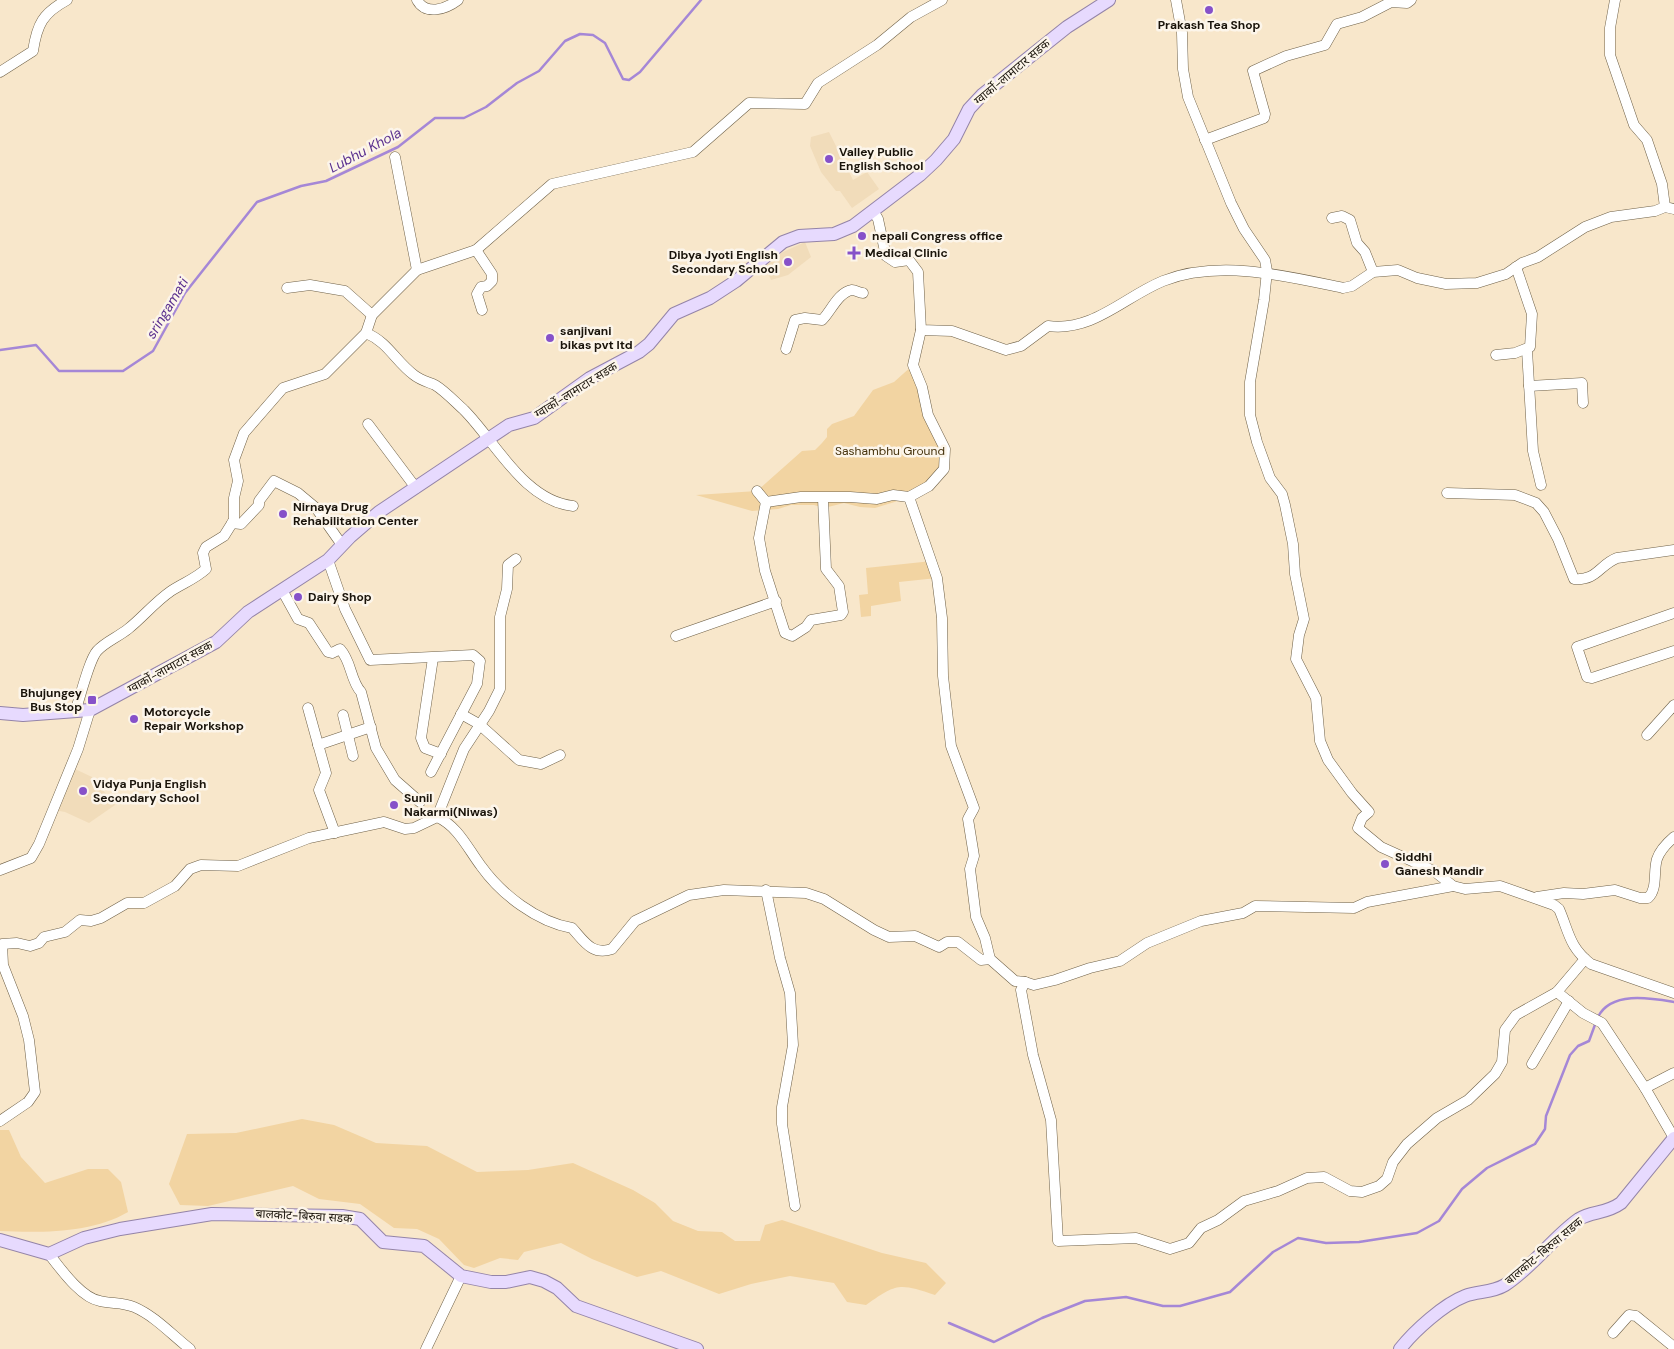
<svg xmlns="http://www.w3.org/2000/svg" width="1674" height="1349" font-family="'DM Sans','Noto Sans Devanagari',sans-serif">
<style>
.built{fill:#f1dcba}
.green{fill:#f2d4a2}
.lines{fill:none;stroke-linecap:round;stroke-linejoin:round}
.stream{stroke:#a587d6;stroke-width:2.5}
.minor-casing{stroke:#6f6148;stroke-width:11}
.major-casing{stroke:#9484a8;stroke-width:14}
.minor{stroke:#fff;stroke-width:10}
.major{stroke:#e7dafe;stroke-width:12}
.poi-dot{fill:#8651c9;stroke:#fcf5ea;stroke-width:2}
.labels{text-anchor:middle;stroke-width:5;stroke-linejoin:round;paint-order:stroke}
.poi-label{font-size:12px;font-weight:bold;fill:#19130a;stroke:#fcf5ea;text-anchor:start}
.street-label{font-size:12px;fill:#19130a;stroke:#fcf5ea}
.park-label{font-size:12px;fill:#46330d;stroke:#fcf5ea}
.water-label{font-size:14px;font-style:italic;fill:#5b318f;stroke:#fcf5ea}
</style>
<rect width="100%" height="100%" fill="#f8e7cb"/>
<!-- built -->
<g class="built">
<polygon points="829,132 853,180 867,172 879,189 852,208 840,191 836,191 821,172 810,146 811,137"/>
<polygon points="805,242 811,257 788,275 771,280 765,266 783,252"/>
<polygon points="75,769 92,777 115,805 89,823 65,812 54,810"/>
</g>
<!-- green -->
<g class="green">
<polygon points="913,365 945,449 944,469 914,496 875,508 860,507 844,503 824,508 814,505 791,505 778,509 752,511 696,495 757,491 802,451 815,450 822,443 827,437 827,429 832,424 854,416 873,390 894,382"/>
<polygon points="932,561 937,578 899,582 901,601 871,606 871,616 861,617 859,595 868,594 866,568"/>
<path d="M302,1119L334,1125L376,1143L427,1146L477,1172L528,1170L573,1163L633,1190L655,1203L673,1221L698,1231L722,1232L735,1241H760L765,1225L782,1220L882,1253L926,1263L946,1283L935,1295C899,1283 897,1283 866,1305L847,1302L834,1283L790,1276L751,1284L719,1294L661,1271L637,1277L592,1259L561,1243L524,1252L518,1260L500,1258L474,1268L464,1265L439,1239L417,1229L394,1228L360,1204L319,1199L293,1186L208,1206L180,1205L169,1184L187,1134L236,1133Z"/>
<path d="M0,1130H9L21,1157L45,1183L88,1169H108L121,1182L128,1212C93,1233 41,1233 0,1231Z"/>
</g>
<g class="lines">
<!-- stream -->
<g class="stream">
<polyline points="0,350 36,345 59,371 123,371 153,351 185,293 257,202 301,186 326,181 398,147 435,118 464,118 486,107 517,83 539,71 565,41 580,34 593,35 605,43 623,79 629,80 640,72 701,0"/>
<path d="M1598,1017C1611,991 1650,998 1674,1002"/>
<polyline points="949,1323 994,1342 1042,1318 1085,1301 1126,1297 1163,1306 1180,1306 1230,1292 1273,1252 1298,1238 1326,1243 1359,1242 1417,1233 1439,1221 1462,1189 1487,1168 1535,1144 1545,1129 1546,1116 1570,1055 1578,1046 1589,1041 1596,1022"/>
</g>
<!-- minor casing -->
<g class="minor-casing">
<g id="minor">
<path d="M417,0C426,16 446,9 458,0"/>
<path d="M1176,0L1182,33L1183,69L1188,97L1231,203L1244,229L1265,260L1267,271L1264,300L1250,382V415L1257,442L1270,478L1282,494L1285,505L1293,544L1295,574L1304,619L1299,635L1296,659L1316,698L1320,741L1328,760L1352,793L1369,812L1362,818L1358,828L1381,847L1434,871L1453,886L1465,889L1500,886L1554,905L1559,909C1569,932 1569,947 1591,964L1674,993"/>
<polyline points="1615,0 1610,28 1610,55 1634,125 1647,140 1662,184 1665,207"/>
<path d="M0,72L33,51C37,24 43,13 67,0"/>
<polyline points="1205,140 1264,118 1265,114 1253,71 1286,56 1325,45 1337,24 1362,17 1391,2 1407,3 1411,0"/>
<polyline points="395,157 417,270"/>
<path d="M873,211L878,219L886,256L895,262L909,260L918,272L921,330L952,331L1006,350L1021,346L1048,326C1093,332 1124,297 1163,281C1219,259 1287,276 1343,288L1352,286L1373,272L1398,270L1417,278L1446,284L1477,283L1506,274L1522,263L1538,257L1585,227L1611,217L1655,211L1665,207L1674,209"/>
<polyline points="1332,218 1342,216 1350,220 1357,243 1365,252 1373,272"/>
<polyline points="476,250 492,274 492,281 487,286 481,287 477,294 482,310"/>
<polyline points="287,288 310,285 345,291 372,315"/>
<polyline points="921,330 913,365 922,387 928,415 945,449 944,469 929,486 909,497 937,578 942,618 943,676 951,746 974,808 968,819 974,856 970,869 976,917 985,938 990,959 1015,981 1025,982 1021,990 1033,1055 1051,1120 1058,1241 1136,1238 1170,1249 1189,1243 1201,1228 1218,1220 1244,1201 1278,1191 1307,1178 1324,1177 1350,1191 1362,1192 1379,1186 1387,1179 1393,1162 1407,1144 1437,1118 1468,1100 1495,1074 1502,1062 1505,1030 1516,1015 1557,992 1585,959"/>
<path d="M366,333C388,342 396,362 414,375C420,380 428,382 435,385C445,391 455,402 464,410C495,441 524,501 573,506"/>
<path d="M786,349L795,320L805,318L822,320C830,313 838,292 852,290C856,290 859,293 863,293"/>
<polyline points="1527,350 1533,451 1541,485"/>
<polyline points="1496,355 1515,353 1530,347 1532,314 1516,267"/>
<polyline points="1529,386 1582,383 1583,403"/>
<polyline points="368,424 416,488"/>
<polyline points="757,491 766,502 801,497 850,497 877,499 893,495 909,497"/>
<path d="M1447,493L1515,495L1536,503L1544,512L1558,539L1574,579C1597,581 1599,565 1617,558L1674,550"/>
<polyline points="766,502 759,538 765,571 785,633 792,636 806,627 811,620 841,615 843,612 839,586 826,569 823,498"/>
<polyline points="232,523 241,524 259,505 259,501 274,481 298,493 316,508 342,545"/>
<polyline points="328,560 345,609 370,660 473,655 480,661 477,684 431,772"/>
<path d="M282,590L298,619L309,623L328,652L332,653L340,649C352,662 350,680 361,692L376,748L395,780L420,802"/>
<polyline points="1674,613 1577,647 1587,677 1592,678 1674,651"/>
<polyline points="676,636 776,601"/>
<polyline points="433,658 421,738 425,748 441,754"/>
<polyline points="308,708 326,773 319,790 335,833"/>
<path d="M75,712C80,698 89,660 97,651C105,642 118,637 128,629C143,617 155,602 171,591C183,583 195,579 206,569L203,553L206,547L224,536L234,520V498L238,481L234,460L244,433L283,388L325,374L366,333L372,315L417,270L476,250L552,184L693,152L749,103L805,104L818,83L877,45L911,17L942,0"/>
<polyline points="461,714 479,724 519,760 541,764 560,755"/>
<polyline points="343,715 353,756"/>
<polyline points="1647,735 1674,705"/>
<polyline points="318,745 371,727"/>
<polyline points="437,817 464,749 489,711 500,689 500,617 507,589 508,565 516,559"/>
<polyline points="0,870 31,858 39,844 78,749 90,710"/>
<polyline points="766,890 780,958 790,993 793,1045 782,1107 782,1124 795,1206"/>
<path d="M1537,897L1564,893L1583,894L1615,890L1640,898H1648C1658,889 1653,871 1657,859C1660,850 1667,843 1674,837"/>
<polyline points="1025,982 1034,985 1055,980 1090,968 1120,961 1147,943 1201,921 1243,913 1255,906 1354,908 1367,902 1453,886"/>
<polyline points="1557,992 1583,1013 1602,1023 1645,1088 1674,1138"/>
<polyline points="1532,1064 1569,1001"/>
<polyline points="1645,1088 1674,1073"/>
<path d="M0,1121L28,1102L35,1092L29,1040L23,1016L3,965L2,944L17,943L30,946L39,943L44,937L65,932L80,920L91,921L101,918L127,903H144L175,886L190,869L201,865L238,866L309,838L384,822L405,829L414,828L437,817C458,826 468,849 481,866C501,894 537,922 572,928C584,941 592,956 612,949L635,921L689,895L724,890L806,893L824,899L874,930L889,937L915,936L939,947L947,942H958L981,960L990,959"/>
<path d="M49,1254C60,1268 81,1298 100,1301C112,1304 122,1302 134,1307C155,1316 172,1335 190,1349"/>
<polyline points="1613,1333 1629,1315 1636,1316 1674,1347"/>
<polyline points="426,1349 461,1276"/>
</g>
</g>
<!-- major casing -->
<g class="major-casing">
<g id="major">
<polyline points="0,713 23,715 90,710 216,642 248,612 328,560 350,537 379,512 509,425 534,418 590,378 639,352 649,344 674,314 710,298 736,281 783,242 799,236 834,234 853,226 920,175 936,160 954,139 969,109 982,95 1067,27 1109,0"/>
<polyline points="0,1240 49,1254 84,1238 120,1229 212,1214 342,1216 360,1219 383,1242 424,1246 461,1276 491,1282 506,1282 530,1277 544,1281 557,1288 576,1306 697,1349"/>
<path d="M1400,1349C1414,1331 1444,1304 1465,1296C1478,1291 1492,1293 1505,1285C1533,1267 1552,1238 1579,1219C1592,1211 1606,1214 1621,1203L1674,1138"/>
</g>
</g>
<!-- minor -->
<use href="#minor" class="minor"/>
<!-- major -->
<use href="#major" class="major"/>
</g>
<!-- markers -->
<g class="poi-dot">
<circle cx="1209" cy="10" r="5"/>
<circle cx="829" cy="159" r="5"/>
<circle cx="862" cy="236" r="5"/>
<path d="M851.5 245.5h5v5h5v5h-5v5h-5v-5h-5v-5h5z"/>
<circle cx="788" cy="262" r="5"/>
<circle cx="550" cy="338" r="5"/>
<circle cx="283" cy="514" r="5"/>
<circle cx="298" cy="597" r="5"/>
<rect x="87" y="695" width="10" height="10" rx="2.5"/>
<circle cx="134" cy="719" r="5"/>
<circle cx="83" cy="791" r="5"/>
<circle cx="394" cy="805" r="5"/>
<circle cx="1385" cy="864" r="5"/>
</g>
<g class="labels">
<!-- poi labels -->
<g class="poi-label">
<text x="1209" y="29" text-anchor="middle">Prakash Tea Shop</text>
<text x="839" y="156">Valley Public<tspan x="839" dy="14">English School</tspan></text>
<text x="872" y="240">nepali Congress office</text>
<text x="865" y="257">Medical Clinic</text>
<text x="778" y="259" text-anchor="end">Dibya Jyoti English<tspan x="778" dy="14">Secondary School</tspan></text>
<text x="560" y="335">sanjivani<tspan x="560" dy="14">bikas pvt ltd</tspan></text>
<text x="293" y="511">Nirnaya Drug<tspan x="293" dy="14">Rehabilitation Center</tspan></text>
<text x="308" y="601">Dairy Shop</text>
<text x="82" y="697" text-anchor="end">Bhujungey<tspan x="82" dy="14">Bus Stop</tspan></text>
<text x="144" y="716">Motorcycle<tspan x="144" dy="14">Repair Workshop</tspan></text>
<text x="93" y="788">Vidya Punja English<tspan x="93" dy="14">Secondary School</tspan></text>
<text x="404" y="802">Sunil<tspan x="404" dy="14">Nakarmi(Niwas)</tspan></text>
<text x="1395" y="861">Siddhi<tspan x="1395" dy="14">Ganesh Mandir</tspan></text>
</g>
<!-- street labels -->
<g class="street-label">
<text transform="translate(1012 72) rotate(-40)" y="4">ग्वार्को-लामाटार सडक</text>
<text transform="translate(576 390) rotate(-32)" y="4">ग्वार्को-लामाटार सडक</text>
<text transform="translate(170 667) rotate(-29)" y="4">ग्वार्को-लामाटार सडक</text>
<text transform="translate(304 1216) rotate(3)" y="4">बालकोट-बिरुवा सडक</text>
<text transform="translate(1544 1251) rotate(-40)" y="4">बालकोट-बिरुवा सडक</text>
</g>
<!-- park labels -->
<g class="park-label">
<text x="890" y="455">Sashambhu Ground</text>
</g>
<!-- water labels -->
<g class="water-label">
<text transform="translate(365 150) rotate(-28)" y="5">Lubhu Khola</text>
<text transform="translate(167 308) rotate(-59)" y="5">sringamati</text>
</g>
</g>
</svg>
